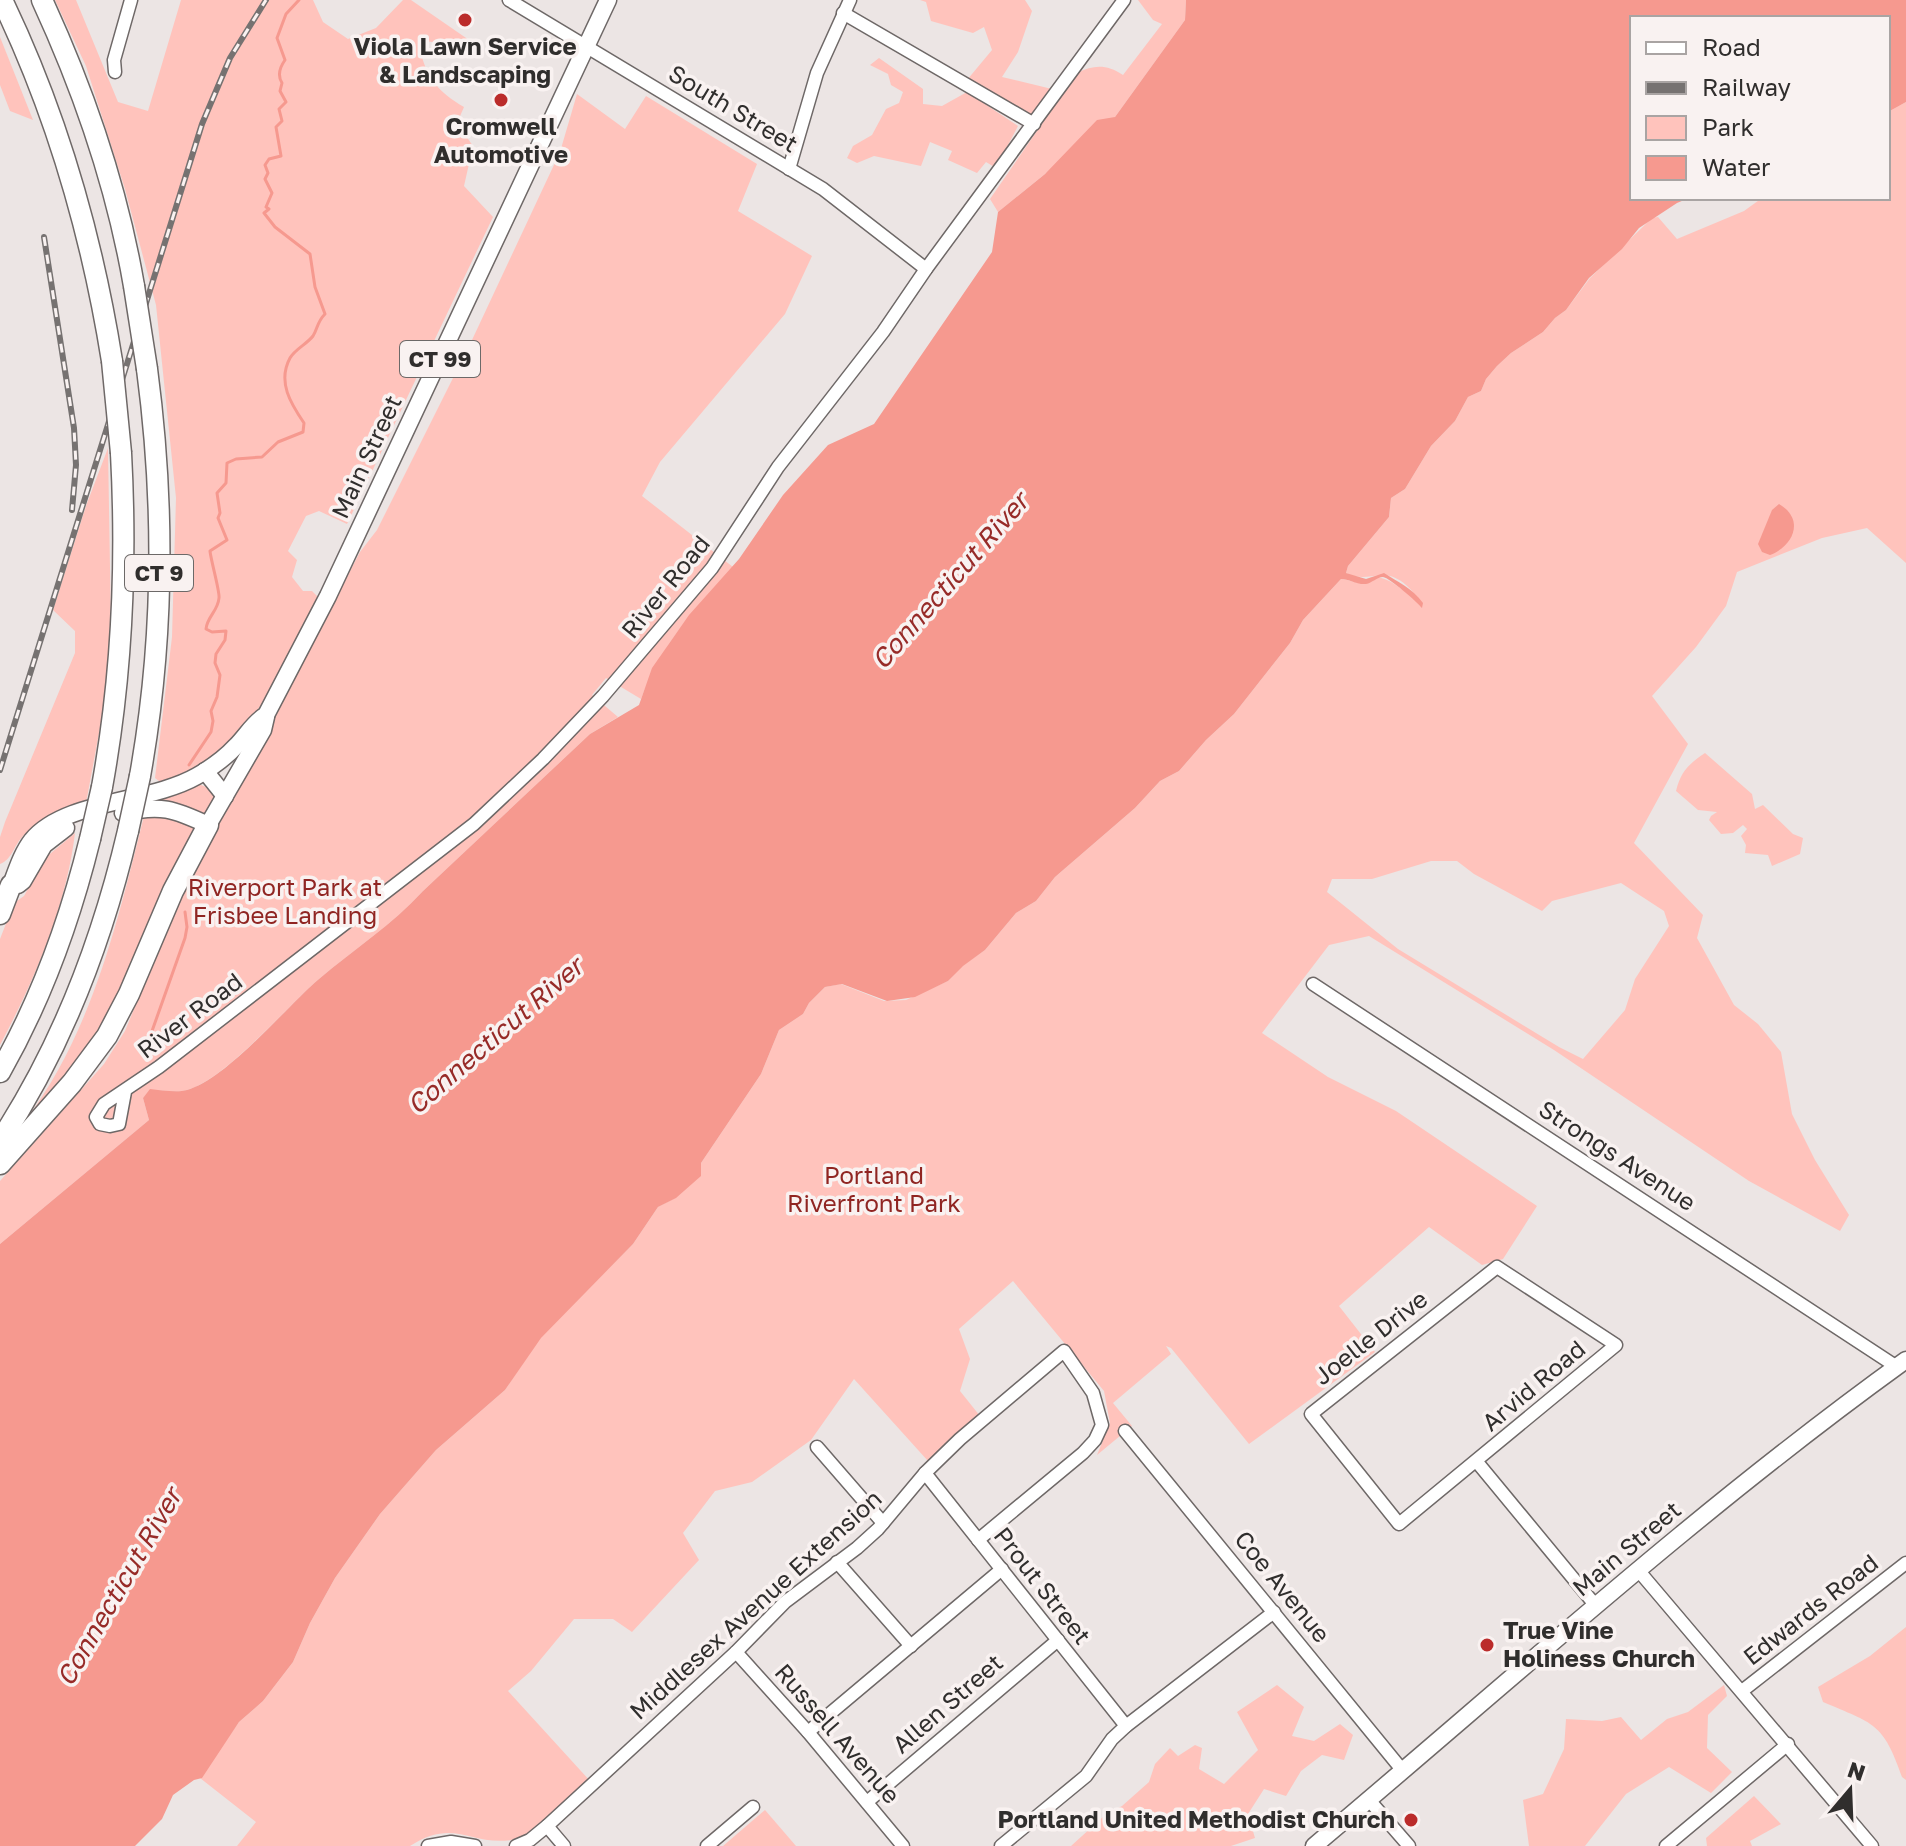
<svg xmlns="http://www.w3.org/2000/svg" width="1906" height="1846" font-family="'Golos Text',sans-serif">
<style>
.green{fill:#ffc3bc;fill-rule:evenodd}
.water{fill:#f6998f}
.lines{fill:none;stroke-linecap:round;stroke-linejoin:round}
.stream{stroke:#f6998f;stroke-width:3}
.minor-casing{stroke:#6e6867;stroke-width:15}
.major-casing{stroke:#6e6867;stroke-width:19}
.highway-casing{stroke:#6e6867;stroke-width:23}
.minor{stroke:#fff;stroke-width:12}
.major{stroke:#fff;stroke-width:16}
.highway{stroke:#fff;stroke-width:20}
.rail-casing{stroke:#767271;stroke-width:6}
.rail{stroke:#f9f2f1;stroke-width:3;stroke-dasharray:9;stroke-linecap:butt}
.highway-bridge-casing{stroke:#6e6867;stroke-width:23;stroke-linecap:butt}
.highway-bridge{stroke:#fff;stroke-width:20}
.poi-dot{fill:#bb2c2b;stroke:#f9f2f1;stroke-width:3}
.labels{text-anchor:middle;stroke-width:7;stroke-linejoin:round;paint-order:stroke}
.shield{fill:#f9f2f1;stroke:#6c6968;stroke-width:2}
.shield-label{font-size:22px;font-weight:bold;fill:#302e2d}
.poi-label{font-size:24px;font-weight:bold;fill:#302e2d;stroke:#f9f2f1}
.street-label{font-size:24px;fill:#302e2d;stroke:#f9f2f1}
.park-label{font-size:24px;fill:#902522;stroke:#f9f2f1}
.water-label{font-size:26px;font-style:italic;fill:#972b28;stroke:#f9f2f1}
</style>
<rect width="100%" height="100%" fill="#ece5e4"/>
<!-- green -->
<g class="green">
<path d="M55,0H76L118,102L148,111L181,0H313L323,22L348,39L376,28L403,0H411L469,40L467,47L425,41L420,49C426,77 438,92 464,107L457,123L473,146L464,186L493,217L347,524L319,511L306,516L288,551L297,560L292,577L303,591H312L319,598C290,657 259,728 202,766C190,773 175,778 163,784L155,778L172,637L176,498L156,305L125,189L86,66Z"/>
<polygon points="920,0 1025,0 1032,11 1018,52 1002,77 1052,89 1034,116 967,80 992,50 984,27 973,33 931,21 926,2"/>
<path d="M1138,0H1186L1185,20L1115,117L998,212L990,199L1077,73C1094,65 1106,64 1123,75L1162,24L1153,20Z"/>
<polygon points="0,37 33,120 10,111 0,85"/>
<polygon points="879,58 923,89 923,104 942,106 967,92 1018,126 996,168 986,162 977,173 948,160 952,151 930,142 921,166 874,156 857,163 847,158 853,146 872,135 886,109 899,103 903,92 891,85 888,74 870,65"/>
<path d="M577,94L625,129L646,96L757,164L738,211L812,256L785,314L660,462L642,496L733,567C695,608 661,645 641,699L606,678L592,695L618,717L590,734L423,891C392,925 354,949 319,979C285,1008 227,1078 187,1090C177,1093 161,1090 150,1090L143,1098L149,1120L0,1244V1181L104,1064L125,1031L183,890L360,552L377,530L472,340L560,152Z"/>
<path d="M1906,102V563L1867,528L1822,538L1737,572L1726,606L1696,647L1652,696L1688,744L1634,843L1703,915L1697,938L1734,1005L1758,1024L1781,1052L1792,1114L1815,1160L1849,1215L1840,1231L1749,1181L1554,1050L1369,936L1329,945L1262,1033L1328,1077L1396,1111L1537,1206L1503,1259L1482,1265L1429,1227L1339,1306L1375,1352L1249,1444L1171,1348L1166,1346L1171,1354L1113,1403L1132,1426L1097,1455L1110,1423L1104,1391L1013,1281L959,1329L970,1359L960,1391L980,1416L928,1461L854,1379L811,1440L752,1482L715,1491L683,1533L699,1560L632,1632L613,1619H574L531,1671L508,1691L591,1782C571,1800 538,1835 511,1840C471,1846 454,1817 410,1846H237L256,1822L200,1778L239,1722L263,1701L293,1662L310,1623L335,1578L380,1514L436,1450L505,1390L540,1338L633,1244L658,1207L675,1198L699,1177L701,1163L761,1074L779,1030L803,1014L809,1003L825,987L841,984L884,1001L906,1000L948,981L962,966L985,950L1016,913L1036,901L1055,877L1135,808L1160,781L1179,771L1206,740L1234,714L1290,643L1303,620L1341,579C1349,579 1358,585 1367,583C1371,582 1374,578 1378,578C1387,576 1415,598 1420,606C1416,591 1399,575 1383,575C1368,576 1360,580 1346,573L1348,566L1389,517L1391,498L1405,489L1431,446L1455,421L1468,397L1481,391L1486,379L1497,366L1511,353L1543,332L1555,318L1566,310L1590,278L1652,218L1658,217L1677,239L1744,211L1762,198H1888V112ZM1431,861H1457L1474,874L1542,911L1552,901L1621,883L1664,911L1669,926L1635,979L1625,1010L1583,1059L1559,1047L1398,949L1327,892L1332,879H1372Z"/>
<path d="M108,448L111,627L105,701L86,803C62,811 42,817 24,835C14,844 13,859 0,864V837L5,822L75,653V631L53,610L86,506Z"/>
<path d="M1705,753L1752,794L1755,809L1763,805L1793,834L1803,838L1800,854L1772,866L1768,855L1745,853L1746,845L1741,836L1747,829L1743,825L1733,833L1721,834L1709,820L1711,816L1717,812L1698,810L1676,791C1681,771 1689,764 1705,753Z"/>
<path d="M197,784C208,787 213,789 214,800L205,815L147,800Z"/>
<path d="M145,812L201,826L90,1056L25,1121C93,1031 118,920 145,812Z"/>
<path d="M75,833C66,907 35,979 0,1045V939L14,903L24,896L45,858Z"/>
<path d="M1906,1627V1780L1902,1777C1883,1722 1874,1724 1823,1702L1818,1687L1870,1656Z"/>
<polygon points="1277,1685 1304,1707 1292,1736 1314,1741 1340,1724 1353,1735 1344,1760 1322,1755 1301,1771 1286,1796 1264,1789 1248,1814 1255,1838 1231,1846 1071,1846 1104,1816 1122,1806 1149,1782 1155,1764 1170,1748 1178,1756 1195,1745 1202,1748 1199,1769 1224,1784 1258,1750 1237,1712"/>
<polygon points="1724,1685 1727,1696 1708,1715 1707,1748 1732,1772 1711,1793 1669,1767 1626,1794 1585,1846 1529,1846 1523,1800 1543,1794 1564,1749 1566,1719 1602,1721 1621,1717 1641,1740 1667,1719 1688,1712"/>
<polygon points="1754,1796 1781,1824 1750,1841 1752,1846 1707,1846 1706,1838"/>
<polygon points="765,1810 796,1846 723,1846"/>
</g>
<!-- water -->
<g class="water">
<path d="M1186,0H1906V102L1888,112V18H1632V198H1689L1677,203L1639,228L1622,249L1589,278L1566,310L1555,318L1543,332L1511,353L1497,366L1486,379L1481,391L1468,397L1455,421L1431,446L1405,489L1391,498L1389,517L1348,566L1346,573L1366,579L1384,573C1398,582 1412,588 1423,603L1422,608C1417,602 1390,578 1383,577C1377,577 1372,583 1366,584C1357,585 1349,579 1341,579L1303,620L1290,643L1234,714L1206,740L1179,771L1160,781L1135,808L1055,877L1036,901L1016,913L985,950L963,966L948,981L915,997L887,1001L842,984L825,987L809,1003L803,1014L779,1030L761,1074L701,1163V1176L676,1198L658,1207L633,1244L541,1338L505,1390L436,1450L380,1514L335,1578L310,1623L293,1662L263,1701L239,1722L202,1778L194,1780L173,1795L162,1819L135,1846H0V1244L149,1120L143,1098L150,1089C161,1090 177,1093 187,1090C228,1078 285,1008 319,979C354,949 392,925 423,891L590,734L639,705L652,668L689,615L739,559L783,495L828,445L874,424L992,252L998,212L1045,174L1097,120L1115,117L1185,20Z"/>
<path d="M1779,504C1805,519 1794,546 1770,555L1762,552L1758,544L1772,510Z"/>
</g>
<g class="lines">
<!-- stream -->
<g class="stream">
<path d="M189,765L211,732L213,721L211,711L217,697L220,675L215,663L216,654L225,640L226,631L212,632L206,629C207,617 218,611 219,598C220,592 211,561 210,551L227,540L218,518L220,513L217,493L226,483L227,463L236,459L262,457L278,442L303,432L304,423C291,404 277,382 290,358C295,349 307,344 313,336C318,328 317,322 325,314L315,287L310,254L275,227L264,213L269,209L266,207L272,193L265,179L268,173L265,165L269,159L281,156L276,127L282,121L279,109L286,102L280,91L282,83C277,75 280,67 285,60L277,38L286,14L299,0"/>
<polyline points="146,1048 185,938 187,927 185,912"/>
</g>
<!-- minor casing -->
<g class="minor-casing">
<g id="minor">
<polyline points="509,0 823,189 926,269"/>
<polyline points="843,13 1034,124"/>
<polyline points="115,72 114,60 131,0"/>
<polyline points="789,169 817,73 850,0"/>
<polyline points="1313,984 1897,1367"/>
<polyline points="125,1092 119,1124 110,1126 100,1124 96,1117 104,1104 159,1067 474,824 543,759 603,696 712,568 778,467 883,332 926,269 1124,0"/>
<polygon points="1497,1267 1616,1345 1399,1524 1311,1414"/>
<polyline points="1125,1431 1403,1771"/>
<polyline points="817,1447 883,1523"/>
<polyline points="1477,1462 1596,1606"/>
<polyline points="925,1473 1126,1726"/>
<polyline points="837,1562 911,1646"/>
<polyline points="1638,1570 1872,1846"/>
<polyline points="736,1652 808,1732 903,1846"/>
<polyline points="1742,1691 1906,1563"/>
<polyline points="808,1732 1002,1569"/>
<polyline points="1369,1800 1409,1846"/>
<polyline points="867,1802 1058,1640"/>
<polyline points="547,1826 564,1846"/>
<polyline points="428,1846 451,1842 475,1846"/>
<polyline points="516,1846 530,1840 547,1826 736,1652 785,1602 857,1548 878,1529 925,1473 960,1439 1064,1351 1093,1393 1102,1425 1095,1440 1083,1453 978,1540"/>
<polyline points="707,1846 753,1807"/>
<polyline points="1001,1846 1086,1776 1112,1739 1126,1726 1274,1612"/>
<polyline points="1666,1846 1788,1744"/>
</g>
</g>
<!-- major casing -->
<g class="major-casing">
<g id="major">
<polyline points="205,771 225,796"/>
<path d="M123,813C160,804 174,809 208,825L263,730L266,717"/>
<path d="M11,885C17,869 22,853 32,840C65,800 150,803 197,776C211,768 225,758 236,746C246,736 254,722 266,715L328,596L608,0"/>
<polyline points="11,885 18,885 23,881 44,845 66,828"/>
<path d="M1314,1846C1509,1682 1699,1509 1906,1360"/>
</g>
</g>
<!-- highway casing -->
<g class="highway-casing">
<g id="highway">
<path d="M2,0C57,114 92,236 112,361"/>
<path d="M42,0C84,91 117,187 134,286"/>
<path d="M140,776C164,642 165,505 147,369"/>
<path d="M102,787C122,677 127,565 121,453"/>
<polyline points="0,914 11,885"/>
<path d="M0,1072C41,1000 70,920 90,839"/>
<path d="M0,1141C63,1045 102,942 128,831"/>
<polyline points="0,1164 72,1083 107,1036 129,994 173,891 208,825"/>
</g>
</g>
<!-- minor -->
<use href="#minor" class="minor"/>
<!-- major -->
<use href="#major" class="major"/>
<!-- highway -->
<use href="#highway" class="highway"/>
<!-- rail casing -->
<g class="rail-casing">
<g id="rail">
<polyline points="44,237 74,428 76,465 72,510"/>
<polyline points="0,770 202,124 230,58 266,0"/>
</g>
</g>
<!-- rail -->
<use href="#rail" class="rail"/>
<!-- highway-bridge casing -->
<g class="highway-bridge-casing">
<g id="highway-bridge">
<polyline points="134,286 147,369"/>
<polyline points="112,361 121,453"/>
<polyline points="128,831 140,776"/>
<polyline points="90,839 102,787"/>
</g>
</g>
<!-- highway-bridge -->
<use href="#highway-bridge" class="highway-bridge"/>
</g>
<!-- markers -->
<g class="poi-dot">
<circle cx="465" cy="20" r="8"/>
<circle cx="501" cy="100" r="8"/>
<circle cx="1487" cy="1645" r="8"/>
<circle cx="1411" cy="1820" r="8"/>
</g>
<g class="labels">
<!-- shield labels -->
<g class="shield">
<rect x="400" y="341" width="80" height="36" rx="6"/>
<rect x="125" y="555" width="68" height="36" rx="6"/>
</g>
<g class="shield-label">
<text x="440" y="367">CT 99</text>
<text x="159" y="581">CT 9</text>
</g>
<!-- poi labels -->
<g class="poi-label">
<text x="465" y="55">Viola Lawn Service<tspan x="465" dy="28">&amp; Landscaping</tspan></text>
<text x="501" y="135">Cromwell<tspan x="501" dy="28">Automotive</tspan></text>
<text x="1503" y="1639" text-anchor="start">True Vine<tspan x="1503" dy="28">Holiness Church</tspan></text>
<text x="1395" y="1828" text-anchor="end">Portland United Methodist Church</text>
</g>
<!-- street labels -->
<g class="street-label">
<text transform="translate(733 109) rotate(31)" y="8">South Street</text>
<text transform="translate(367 457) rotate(-65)" y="8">Main Street</text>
<text transform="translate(666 587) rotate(-51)" y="8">River Road</text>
<text transform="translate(190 1016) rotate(-37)" y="8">River Road</text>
<text transform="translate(1617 1156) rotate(33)" y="8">Strongs Avenue</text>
<text transform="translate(1371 1338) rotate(-38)" y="8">Joelle Drive</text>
<text transform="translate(1534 1386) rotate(-40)" y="8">Arvid Road</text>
<text transform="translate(1627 1549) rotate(-40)" y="8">Main Street</text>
<text transform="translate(1042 1586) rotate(52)" y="8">Prout Street</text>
<text transform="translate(1282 1587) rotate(51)" y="8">Coe Avenue</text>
<text transform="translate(756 1605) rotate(-42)" y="8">Middlesex Avenue Extension</text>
<text transform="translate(1811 1610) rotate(-38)" y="8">Edwards Road</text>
<text transform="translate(948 1704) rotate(-41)" y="8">Allen Street</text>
<text transform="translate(837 1734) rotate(49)" y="8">Russell Avenue</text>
</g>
<!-- park labels -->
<g class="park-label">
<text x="285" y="896">Riverport Park at<tspan x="285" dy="28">Frisbee Landing</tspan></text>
<text x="874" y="1184">Portland<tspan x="874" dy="28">Riverfront Park</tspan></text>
</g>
<!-- water labels -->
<g class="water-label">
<text transform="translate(950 581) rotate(-49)" y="9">Connecticut River</text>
<text transform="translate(495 1036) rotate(-41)" y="9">Connecticut River</text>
<text transform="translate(119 1587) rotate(-60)" y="9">Connecticut River</text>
</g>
</g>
<!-- legend -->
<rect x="1630" y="16" width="260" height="184" fill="#f9f2f1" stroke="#a9a4a3" stroke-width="2"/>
<rect x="1646" y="42" width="40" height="12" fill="#ffffff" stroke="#a9a4a3" stroke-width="2"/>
<text x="1702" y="56" font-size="24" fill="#302e2d">Road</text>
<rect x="1646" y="82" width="40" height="12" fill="#767271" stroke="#a9a4a3" stroke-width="2"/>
<text x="1702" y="96" font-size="24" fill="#302e2d">Railway</text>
<rect x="1646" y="116" width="40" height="24" fill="#ffc3bc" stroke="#a9a4a3" stroke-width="2"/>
<text x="1702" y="136" font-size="24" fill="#302e2d">Park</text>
<rect x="1646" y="156" width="40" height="24" fill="#f6998f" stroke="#a9a4a3" stroke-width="2"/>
<text x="1702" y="176" font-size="24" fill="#302e2d">Water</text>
<!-- north arrow -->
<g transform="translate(1850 1790) rotate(19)" stroke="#f9f2f1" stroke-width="6" paint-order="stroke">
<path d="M0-6L14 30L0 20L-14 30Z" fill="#302e2d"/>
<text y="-12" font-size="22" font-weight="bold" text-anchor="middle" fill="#302e2d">N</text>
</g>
</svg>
